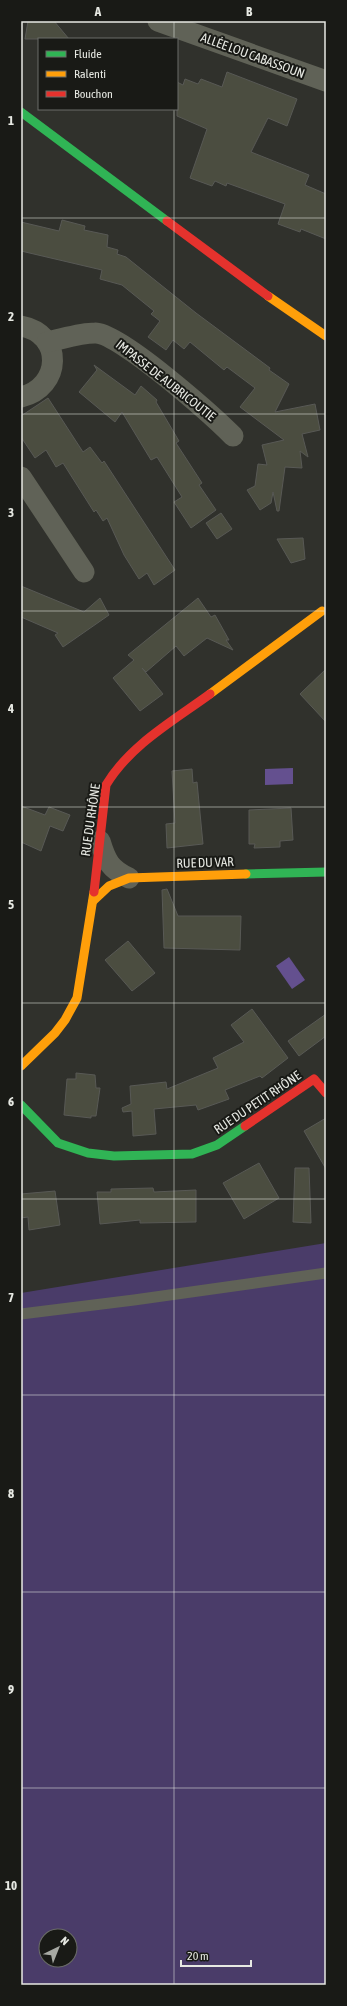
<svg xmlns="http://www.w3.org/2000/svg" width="347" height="2006" font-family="'Asap Condensed',sans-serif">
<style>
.green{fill:#4a3c69;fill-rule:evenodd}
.water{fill:#64508f}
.building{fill:#4b4d40;stroke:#585955}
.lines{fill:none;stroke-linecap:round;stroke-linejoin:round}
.lane{stroke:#606257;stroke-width:11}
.street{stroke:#606257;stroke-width:21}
.fast{stroke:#30b455;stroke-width:9}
.slow{stroke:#ff9f0a;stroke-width:9}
.jam{stroke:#e5322d;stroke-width:9}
.grid{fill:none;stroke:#e7e9e3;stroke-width:1;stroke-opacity:0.55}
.labels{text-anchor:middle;stroke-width:4;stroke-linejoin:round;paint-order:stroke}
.street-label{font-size:13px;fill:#e7e9e3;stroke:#191a16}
.neatline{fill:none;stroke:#e7e9e3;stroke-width:1.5}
.grid-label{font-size:13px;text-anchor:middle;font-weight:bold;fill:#e7e9e3}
</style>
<rect width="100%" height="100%" fill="#30312c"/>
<!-- green -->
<path class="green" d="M326,1243V1985H21V1293ZM46,1936H70V1960H46Z"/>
<!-- water -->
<g class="water">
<polygon points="293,768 293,784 265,785 265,769"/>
<polygon points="289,957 305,980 292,989 276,966"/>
</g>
<!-- building -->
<g class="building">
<polygon points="28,21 54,21 69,39 25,39"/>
<polygon points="227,72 297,99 287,126 268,118 251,152 309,175 305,185 326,194 326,239 301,229 300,232 278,224 285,204 227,183 226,186 215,181 212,186 190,178 207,129 177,116 177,82 183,85 185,79 198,84 201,79 222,87"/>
<polygon points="62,220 85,226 84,230 108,235 107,247 118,250 117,254 126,257 196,313 270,368 269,370 289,384 275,412 315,404 320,430 302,434 308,457 300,451 302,468 285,467 279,511 277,511 273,492 271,503 260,510 247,490 255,486 258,464 267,465 262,445 284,440 240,407 255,388 227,367 224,370 190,342 184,349 173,340 166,350 148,337 160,321 151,314 154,311 122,285 100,279 102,270 21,251 21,222 59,231"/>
<polygon points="94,365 135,395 141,386 157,400 156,402 179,441 176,443 202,483 199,485 216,510 191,528 174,502 182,497 157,457 151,460 122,412 115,422 79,392 97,370"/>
<polygon points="48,398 83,452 90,447 102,463 104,461 175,570 154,585 147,573 139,579 124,555 107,518 103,521 96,510 94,512 63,463 56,467 46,450 35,458 21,437 21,416"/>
<polygon points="221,513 232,529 217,539 206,523"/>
<polygon points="303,538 305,559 291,563 277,539"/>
<polygon points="21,586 84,612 100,598 109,615 63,647 55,635 58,633 21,617"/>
<polygon points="198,598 211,617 215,615 229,640 226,640 233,650 207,638 184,656 176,646 146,672 142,668 163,694 140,711 113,678 134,660 128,655"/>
<polygon points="326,669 326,722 300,694"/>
<polygon points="192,769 193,783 197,782 203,844 167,848 166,824 175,823 172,771"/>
<polygon points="21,806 45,815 49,807 70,815 63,831 50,826 41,851 21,842"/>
<polygon points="291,808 293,840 280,841 280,847 254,848 255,844 249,844 249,810"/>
<polygon points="167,889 178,916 241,916 240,950 164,948 162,890"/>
<polygon points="128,941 155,973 132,991 105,960"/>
<polygon points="252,1009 288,1058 262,1078 260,1076 225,1090 229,1099 198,1110 196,1105 154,1109 156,1134 133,1136 132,1111 123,1112 122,1108 131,1104 130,1086 166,1082 167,1089 218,1068 213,1058 244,1042 231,1025"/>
<polygon points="326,1014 326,1036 299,1056 288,1041"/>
<polygon points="76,1073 95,1075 96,1088 100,1088 96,1116 91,1116 91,1118 64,1115 67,1079 76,1079"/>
<polygon points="326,1118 326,1169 304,1131"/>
<polygon points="259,1163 279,1198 244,1219 223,1183"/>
<polygon points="295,1168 309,1168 311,1223 293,1222"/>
<polygon points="153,1188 154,1192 196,1190 196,1222 140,1223 140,1220 100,1224 97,1192 111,1192 111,1189"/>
<polygon points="55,1191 60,1225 29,1230 28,1217 21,1218 21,1194"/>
</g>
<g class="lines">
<!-- lane -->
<polyline class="lane" points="21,1314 134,1300 326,1273"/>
<!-- street -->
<g class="street">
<polyline points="158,21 326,81"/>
<path d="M21,326C64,334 62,387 21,397"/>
<path d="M47,342C62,339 80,333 95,333C119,332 213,416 233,436"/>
<polyline points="21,477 84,572"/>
<path d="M100,841C106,861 110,869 129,878"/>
</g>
<!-- fast -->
<g class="fast">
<polyline points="21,112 167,221"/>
<polyline points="246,874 326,872"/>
<polyline points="21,1105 58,1143 88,1153 114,1156 192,1154 217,1145 245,1126"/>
</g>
<!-- slow -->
<g class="slow">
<polyline points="268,296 326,336"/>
<polyline points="210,694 322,611"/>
<polyline points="93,901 109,886 129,878 246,874"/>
<polyline points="21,1066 55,1033 65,1020 77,998 94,892"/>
</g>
<!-- jam -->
<g class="jam">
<polyline points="167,221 268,296"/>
<path d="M94,892L106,785C130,745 173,721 210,694"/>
<polyline points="245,1126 314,1079 326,1093"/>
</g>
</g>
<!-- grid -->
<path class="grid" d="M174,21V39M174,109V1985M21,218H326M21,414H326M21,611H326M21,807H326M21,1003H326M21,1199H326M21,1395H326M21,1592H326M21,1788H326"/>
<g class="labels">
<!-- street labels -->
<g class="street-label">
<text transform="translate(253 55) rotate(20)" y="5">ALLÉE LOU CABASSOUN</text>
<text transform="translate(166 380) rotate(38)" y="5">IMPASSE DE AUBRICOUTIE</text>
<text transform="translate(90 820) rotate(-82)" y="5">RUE DU RHÔNE</text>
<text transform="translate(205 862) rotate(-2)" y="5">RUE DU VAR</text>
<text transform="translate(257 1102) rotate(-34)" y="5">RUE DU PETIT RHÔNE</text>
</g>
</g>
<!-- border -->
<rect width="347" height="2006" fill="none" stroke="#191a16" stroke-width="44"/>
<!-- legend -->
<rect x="38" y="38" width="140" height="72" fill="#191a16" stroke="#6b6d68"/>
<rect x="46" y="51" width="20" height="6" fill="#30b455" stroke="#6b6d68"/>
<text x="74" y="58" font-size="12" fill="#e7e9e3">Fluide</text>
<rect x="46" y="71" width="20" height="6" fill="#ff9f0a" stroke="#6b6d68"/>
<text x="74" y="78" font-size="12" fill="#e7e9e3">Ralenti</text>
<rect x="46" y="91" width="20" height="6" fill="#e5322d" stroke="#6b6d68"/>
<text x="74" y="98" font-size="12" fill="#e7e9e3">Bouchon</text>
<!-- north arrow -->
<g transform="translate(58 1948) rotate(43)"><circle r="19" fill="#191a16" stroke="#6b6d68"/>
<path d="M0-3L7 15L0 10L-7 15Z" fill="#a7a9a3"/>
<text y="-6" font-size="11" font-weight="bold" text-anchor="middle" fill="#e7e9e3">N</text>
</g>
<!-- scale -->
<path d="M181 1960v6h70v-6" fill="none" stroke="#e7e9e3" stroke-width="2"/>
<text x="187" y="1960" font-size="12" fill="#e7e9e3" stroke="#191a16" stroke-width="3" paint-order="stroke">20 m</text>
<rect x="22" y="22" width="303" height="1962" class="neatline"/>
<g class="grid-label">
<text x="98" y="16">A</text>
<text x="249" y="16">B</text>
<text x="11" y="125">1</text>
<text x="11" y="321">2</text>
<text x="11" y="517">3</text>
<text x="11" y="713">4</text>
<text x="11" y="909">5</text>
<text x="11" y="1106">6</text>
<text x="11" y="1302">7</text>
<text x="11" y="1498">8</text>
<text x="11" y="1694">9</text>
<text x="11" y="1890">10</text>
</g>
</svg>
